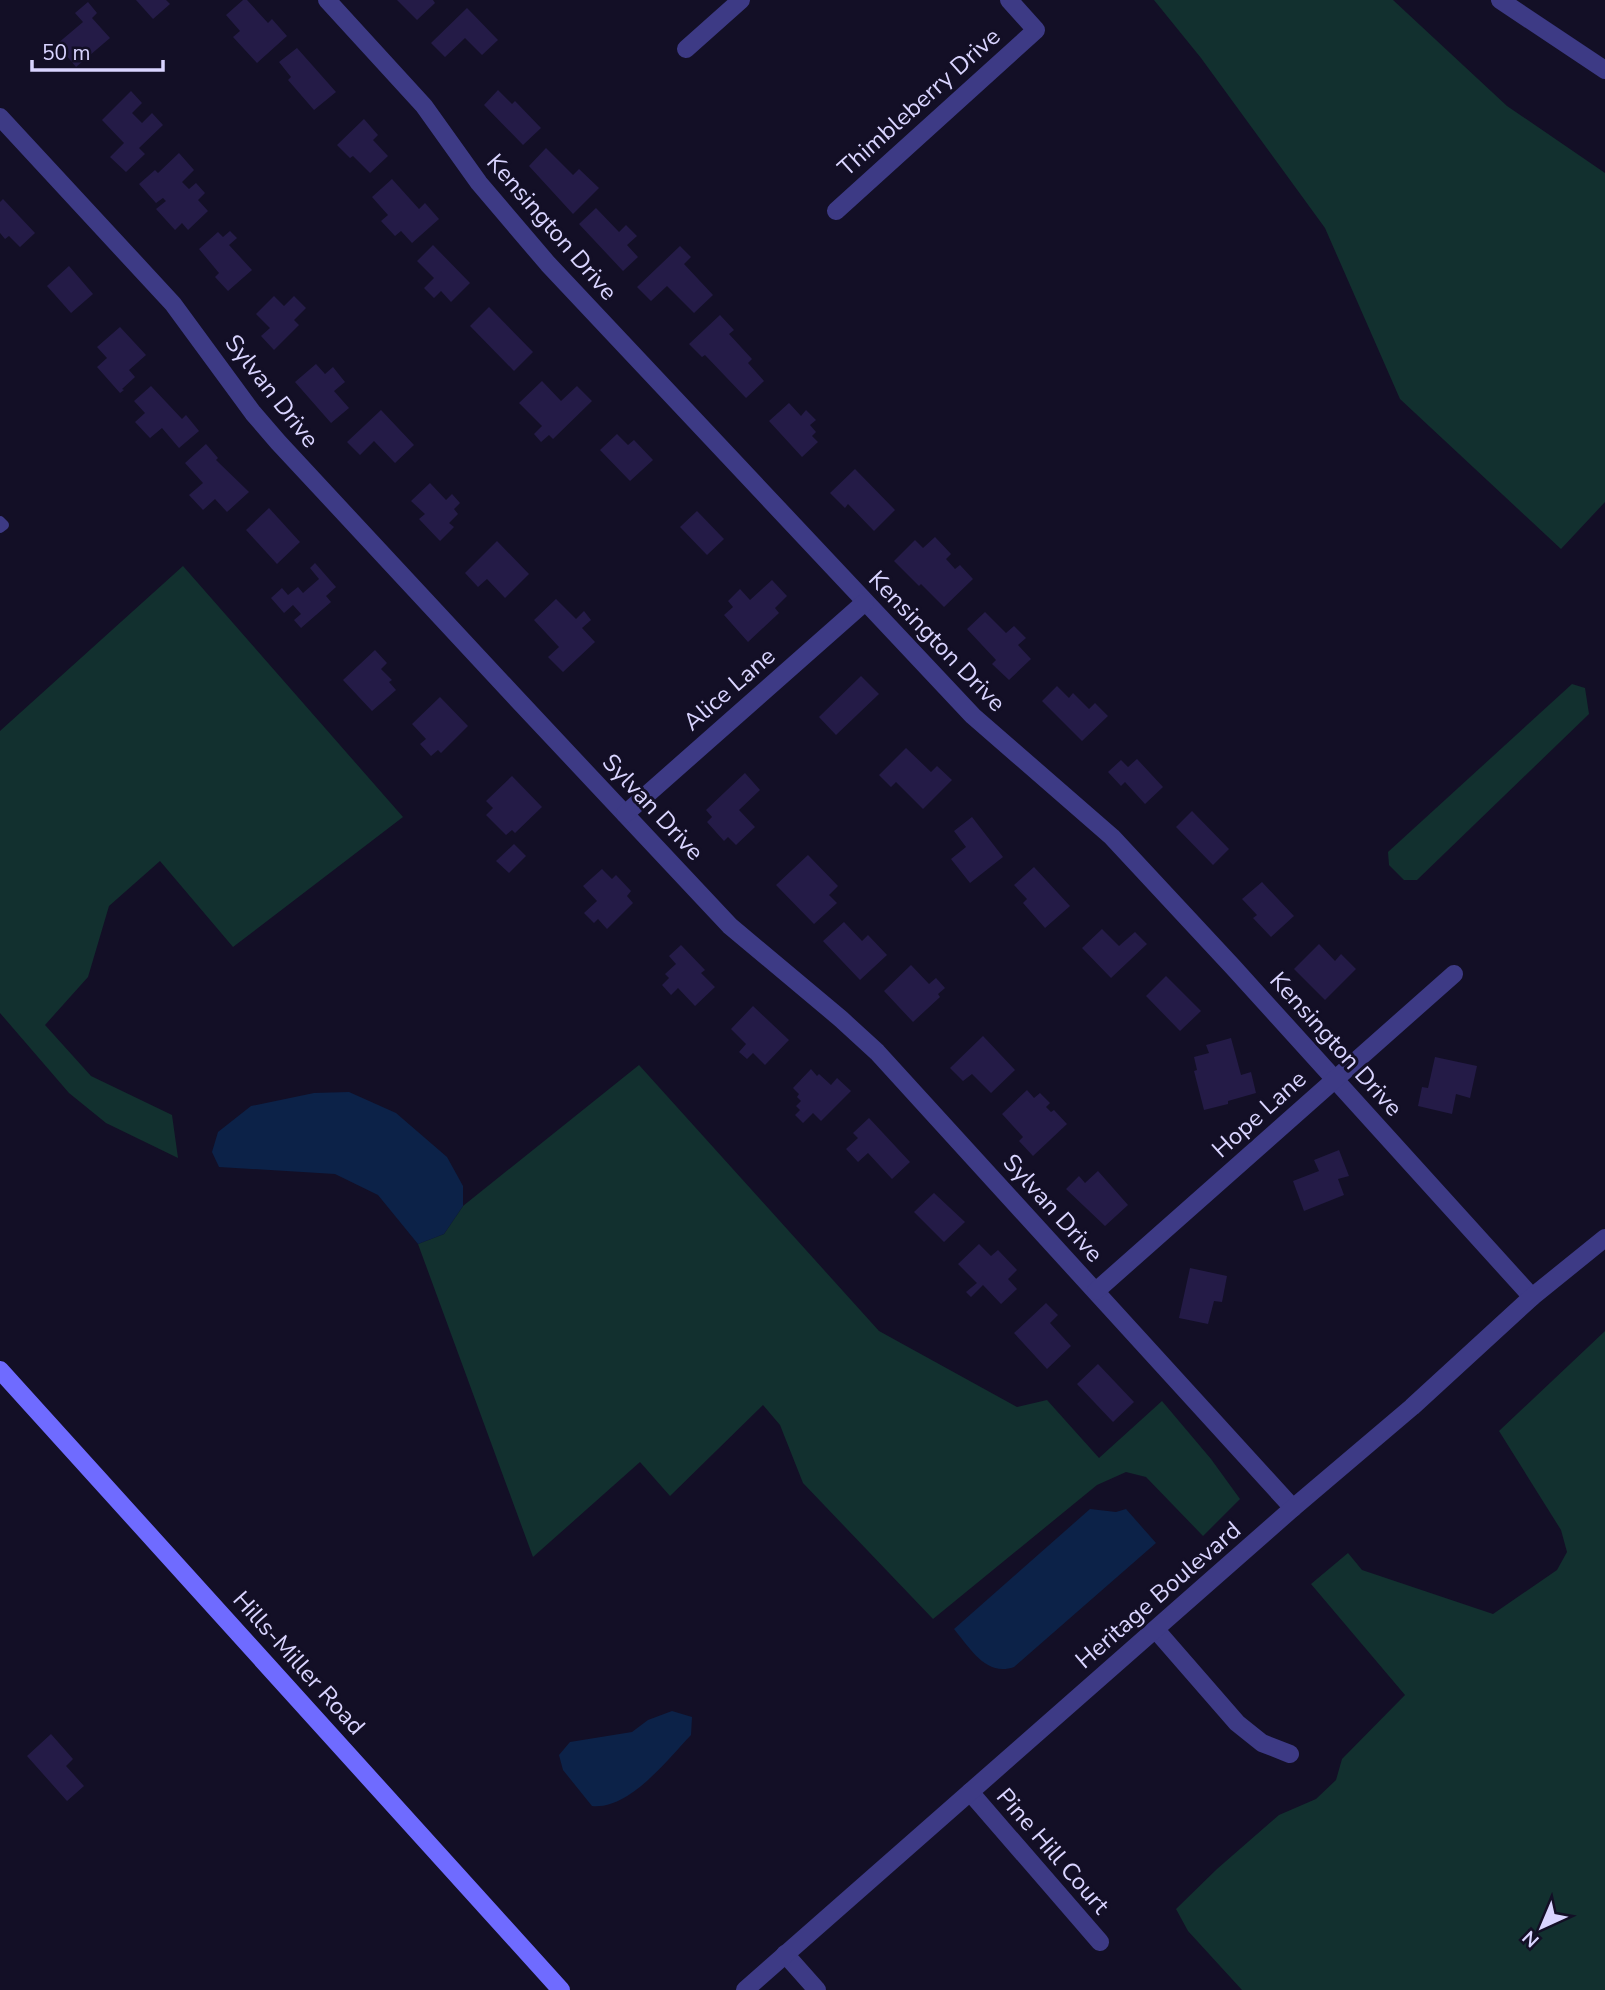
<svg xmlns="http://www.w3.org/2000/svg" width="1605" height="1990" font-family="'Nunito Sans',sans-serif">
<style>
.green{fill:#12302f}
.water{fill:#0c2248}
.building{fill:#241b47}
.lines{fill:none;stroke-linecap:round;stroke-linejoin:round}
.lane{stroke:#3d3a85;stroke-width:10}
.street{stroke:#3d3a85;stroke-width:18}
.secondary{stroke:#6f6bff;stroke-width:18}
.labels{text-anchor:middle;stroke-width:6;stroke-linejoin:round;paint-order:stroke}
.street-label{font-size:24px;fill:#d9d4ff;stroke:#130f26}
</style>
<rect width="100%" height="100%" fill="#130f26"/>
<!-- green -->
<g class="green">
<polygon points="1154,0 1393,0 1507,106 1605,173 1605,502 1561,549 1400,399 1325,228 1201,58"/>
<polygon points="183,566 403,817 233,947 160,861 109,906 88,977 45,1025 91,1076 172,1115 178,1158 106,1123 69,1093 0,1013 0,731"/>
<polygon points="1572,684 1585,688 1589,714 1417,880 1404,880 1389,865 1388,852"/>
<polygon points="639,1065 879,1331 1017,1407 1047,1400 1099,1458 1162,1401 1211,1459 1240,1499 1203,1536 1146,1477 1126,1472 1097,1485 933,1619 803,1483 780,1425 763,1405 670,1496 640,1462 533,1557 418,1244 444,1234 463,1206"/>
<polygon points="1605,1331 1605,1990 1242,1990 1188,1931 1176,1909 1217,1869 1279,1815 1316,1799 1336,1780 1342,1759 1405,1695 1311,1584 1348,1553 1362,1570 1493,1614 1557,1570 1567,1552 1561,1530 1499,1431"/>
</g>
<!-- water -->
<g class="water">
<polygon points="349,1092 396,1113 447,1157 463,1186 463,1206 444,1234 418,1244 378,1195 335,1174 219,1167 212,1152 218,1132 251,1106 314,1093"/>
<path d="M1090,1509L1116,1512L1126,1509L1156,1543L1014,1667C986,1677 970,1648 954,1629Z"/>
<path d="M672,1711L692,1717L691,1735C667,1760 629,1810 592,1806L563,1770L559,1755L570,1742L632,1732L648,1720Z"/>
</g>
<!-- building -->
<g class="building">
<polygon points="136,0 166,0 170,4 153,19"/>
<polygon points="243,0 247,0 268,23 272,19 287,36 257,63 233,37 240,31 226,15"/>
<polygon points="397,0 433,0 435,3 417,20"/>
<polygon points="88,2 97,13 92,18 110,38 76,67 57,44 83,22 75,13"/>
<polygon points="467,8 498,40 482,55 465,38 445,57 431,43"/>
<polygon points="297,48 336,92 314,110 288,80 291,77 279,62"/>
<polygon points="498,90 512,104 515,101 541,128 523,145 484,105"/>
<polygon points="131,91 142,103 132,113 142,123 152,113 163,125 139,148 145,154 126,172 110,157 124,143 102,120"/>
<polygon points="364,119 378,135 373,140 388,156 370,173 353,156 350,158 337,145"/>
<polygon points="546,148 573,175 579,169 599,188 573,214 529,166"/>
<polygon points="179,153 194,170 182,182 189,189 196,183 205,193 198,200 208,211 188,230 182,223 175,230 156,209 166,201 163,198 156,203 139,184 155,170 158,173"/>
<polygon points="392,179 419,209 425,203 439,219 412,243 401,231 395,236 381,221 388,215 372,197"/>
<polygon points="3,199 35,233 20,247 9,236 5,239 0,233 0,202"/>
<polygon points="596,208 619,232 626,225 637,236 627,245 638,257 623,271 579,224"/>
<polygon points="230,231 237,238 229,245 252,270 228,291 215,277 219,273 199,249 218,232 223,237"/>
<polygon points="433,245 470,283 451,302 441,291 434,298 424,288 434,278 417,261"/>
<polygon points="680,246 691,257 684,264 713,295 694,313 667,286 651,301 637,287"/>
<polygon points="69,266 93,294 71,313 47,286"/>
<polygon points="274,296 284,306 294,296 306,308 294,320 299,325 274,350 261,336 270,328 256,314"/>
<polygon points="489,307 533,352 514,371 470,326"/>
<polygon points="720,315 734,330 729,334 752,359 748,363 764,381 746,398 705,355 702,357 689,344"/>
<polygon points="120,327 146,355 129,370 135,377 122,389 124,390 120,393 97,367 107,358 97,347"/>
<polygon points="316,364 325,374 333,367 345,382 334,391 349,408 331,423 295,382"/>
<polygon points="542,381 561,401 577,386 592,401 553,439 549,435 541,442 534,434 542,426 519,403"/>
<polygon points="151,386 182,419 186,415 199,431 179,448 162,428 150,438 135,422 145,413 134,401"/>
<polygon points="789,403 801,416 806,410 816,420 810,425 816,432 812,436 818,442 802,457 769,421"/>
<polygon points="381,410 414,445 395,463 374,441 360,455 347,442"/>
<polygon points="617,434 628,445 634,440 653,460 630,481 600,450"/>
<polygon points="206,444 218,458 216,460 249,492 227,512 215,499 203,510 189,495 203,483 185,463"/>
<polygon points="855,469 895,510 874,531 848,504 845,508 830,493"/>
<polygon points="430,483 446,500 452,494 460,503 454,509 458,514 449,523 454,527 440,541 419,519 425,514 411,501"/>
<polygon points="269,508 300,542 277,564 246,530"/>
<polygon points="697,511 724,539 707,555 680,527"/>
<polygon points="935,537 951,554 946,559 955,569 960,565 973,579 944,607 921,584 919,586 894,561 915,540 923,548"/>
<polygon points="497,541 529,574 505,598 487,579 478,587 465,573"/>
<polygon points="315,563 336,587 326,596 331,602 301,628 294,620 301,614 293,605 284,613 271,598 282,588 288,595 298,587 303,593 319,579 310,568"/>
<polygon points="772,580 787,596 775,608 779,613 748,642 724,615 733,607 728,601 740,589 750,600"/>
<polygon points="556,599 576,619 584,611 591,620 582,628 595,642 563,672 548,657 559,647 534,620"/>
<polygon points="985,612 1006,633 1014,626 1026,638 1018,645 1031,659 1009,680 992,664 996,660 967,629"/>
<polygon points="375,650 387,663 381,669 392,680 389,682 396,690 372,711 343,680"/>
<polygon points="861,676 879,694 836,735 819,717"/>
<polygon points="1057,686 1069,698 1073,693 1089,709 1095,703 1108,716 1082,741 1042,701"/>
<polygon points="440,697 468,726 441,753 438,750 431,756 420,744 426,739 412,724"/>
<polygon points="906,748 931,772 937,766 952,780 923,809 896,782 891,787 879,775"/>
<polygon points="1137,759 1163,787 1145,804 1125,782 1121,786 1108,772 1121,760 1128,767"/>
<polygon points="745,773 760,790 739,810 755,827 736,845 728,837 724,841 707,822 712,817 706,810"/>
<polygon points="512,776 542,807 515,833 512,830 506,835 486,815 493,808 486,801"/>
<polygon points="1192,811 1229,849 1213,865 1176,827"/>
<polygon points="972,817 1003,857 970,883 951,859 966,847 954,831"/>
<polygon points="514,844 526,856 509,873 496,861"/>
<polygon points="808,855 838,886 829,895 837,903 814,924 776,885"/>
<polygon points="1034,867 1070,906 1045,928 1023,903 1027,899 1014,885"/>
<polygon points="602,869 612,879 616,875 631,891 627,896 633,903 607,929 598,919 594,923 584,913 597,901 583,886"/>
<polygon points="1262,882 1294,916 1271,937 1253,918 1257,915 1242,899"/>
<polygon points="844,922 862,941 868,935 887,955 860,980 823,941"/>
<polygon points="1102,929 1119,946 1135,932 1147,944 1111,978 1082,948"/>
<polygon points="1319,944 1335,961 1341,954 1356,969 1325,1000 1294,969"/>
<polygon points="681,945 705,970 701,973 715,987 695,1006 678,988 671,995 662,985 669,978 665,974 676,964 669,956"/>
<polygon points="911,965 929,984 936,978 945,988 938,994 940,997 913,1022 884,991"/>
<polygon points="1166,976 1201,1011 1180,1031 1146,996"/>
<polygon points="753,1006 789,1040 765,1065 753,1053 747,1059 739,1052 746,1044 731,1029"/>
<polygon points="983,1036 1015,1070 991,1093 972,1074 963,1081 950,1068"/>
<polygon points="1231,1038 1241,1075 1251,1072 1256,1093 1228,1101 1228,1104 1204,1110 1194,1071 1197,1070 1194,1057 1209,1053 1206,1045"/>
<polygon points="1435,1057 1477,1066 1470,1098 1456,1094 1452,1114 1418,1106 1422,1087 1428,1088"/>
<polygon points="811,1069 817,1076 819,1074 831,1085 837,1078 851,1091 821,1121 813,1113 803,1123 795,1115 800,1110 796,1106 801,1101 797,1097 799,1094 793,1088"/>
<polygon points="1027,1090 1034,1098 1040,1093 1050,1103 1046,1107 1051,1112 1054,1110 1067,1124 1033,1156 1019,1141 1023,1137 1002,1114"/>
<polygon points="869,1118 910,1162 892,1179 868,1153 858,1162 846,1149 858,1138 853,1133"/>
<polygon points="1339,1150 1349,1176 1338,1179 1344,1195 1304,1211 1293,1181 1319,1171 1314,1160"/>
<polygon points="1098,1171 1128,1205 1105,1226 1066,1189 1079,1176 1085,1183"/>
<polygon points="934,1193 965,1222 944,1242 914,1212"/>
<polygon points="979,1244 991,1256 998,1250 1017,1270 1008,1279 1017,1289 1001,1304 983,1285 971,1297 966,1292 977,1283 958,1264"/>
<polygon points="1190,1268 1227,1276 1222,1302 1214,1301 1208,1324 1179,1318"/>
<polygon points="1046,1303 1058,1315 1050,1323 1071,1346 1047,1369 1014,1333"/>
<polygon points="1098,1364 1134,1402 1113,1422 1077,1384"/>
<polygon points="51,1734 73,1759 66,1766 84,1786 67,1801 27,1756"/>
</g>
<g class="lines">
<!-- lane -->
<polyline class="lane" points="0,521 4,525 0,528"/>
<!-- street -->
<g class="street">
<polyline points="327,0 424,106 479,183 548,264 973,716 1112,837 1233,967 1532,1297"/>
<polyline points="1500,0 1605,70"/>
<polyline points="686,49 741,0"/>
<polyline points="0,117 173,304 253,413 278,442 517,699 730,926 841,1019 877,1052 1293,1508"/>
<polyline points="836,211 1036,30 1009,0"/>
<polyline points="625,814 865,602"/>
<polyline points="1096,1291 1454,974"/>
<polyline points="1156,1630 1237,1723 1262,1743 1290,1754"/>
<polyline points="970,1792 1100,1942"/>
<polyline points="785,1954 817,1990"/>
<polyline points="745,1990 1293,1508 1412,1407 1532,1297 1605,1238"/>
</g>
<!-- secondary -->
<polyline class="secondary" points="0,1370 561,1990"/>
</g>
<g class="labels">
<!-- street labels -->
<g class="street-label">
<text transform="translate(919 102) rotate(-42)" y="8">Thimbleberry Drive</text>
<text transform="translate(552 227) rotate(49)" y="8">Kensington Drive</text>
<text transform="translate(272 391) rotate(52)" y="8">Sylvan Drive</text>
<text transform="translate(937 641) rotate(46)" y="8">Kensington Drive</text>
<text transform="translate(729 689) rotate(-41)" y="8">Alice Lane</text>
<text transform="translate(653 807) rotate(47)" y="8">Sylvan Drive</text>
<text transform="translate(1336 1044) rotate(48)" y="8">Kensington Drive</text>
<text transform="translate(1259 1114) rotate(-42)" y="8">Hope Lane</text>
<text transform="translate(1053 1208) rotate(48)" y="8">Sylvan Drive</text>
<text transform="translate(1158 1595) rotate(-41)" y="8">Heritage Boulevard</text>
<text transform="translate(299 1663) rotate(48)" y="8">Hills-Miller Road</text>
<text transform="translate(1053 1851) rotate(49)" y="8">Pine Hill Court</text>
</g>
</g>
<!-- north arrow -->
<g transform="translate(1542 1927) rotate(224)" stroke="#130f26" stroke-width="5" paint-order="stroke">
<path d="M0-5L12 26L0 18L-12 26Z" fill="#d9d4ff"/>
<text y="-10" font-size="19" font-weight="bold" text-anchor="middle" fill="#d9d4ff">N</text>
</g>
<!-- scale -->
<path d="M32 60v10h131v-10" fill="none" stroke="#d9d4ff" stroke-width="3.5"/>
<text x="42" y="60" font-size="21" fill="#d9d4ff" stroke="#130f26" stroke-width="5" paint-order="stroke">50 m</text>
</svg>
